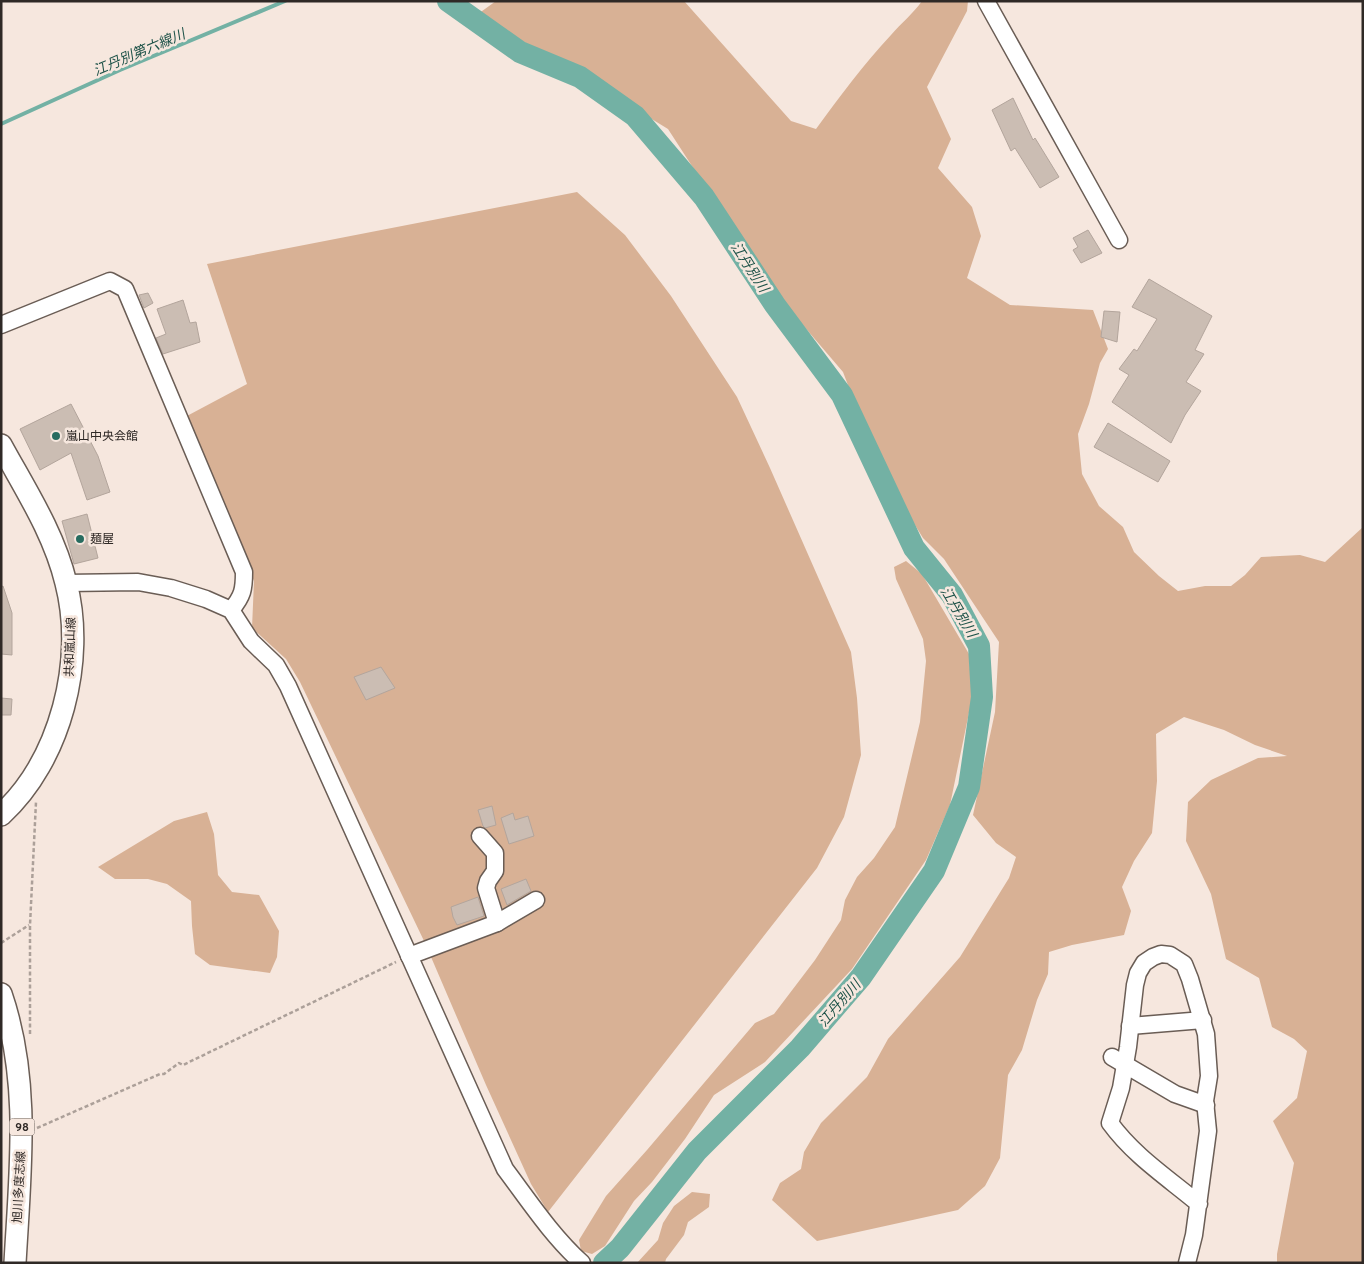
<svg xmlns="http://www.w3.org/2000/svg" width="1364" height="1264" font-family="Overpass,'Noto Sans JP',sans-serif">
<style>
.green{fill:#d8b195}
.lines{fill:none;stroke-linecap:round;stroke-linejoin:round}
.stream{stroke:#73b1a4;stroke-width:4}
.river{stroke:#73b1a4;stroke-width:22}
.building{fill:#cbbdb3;stroke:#b3a59c}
.minor-casing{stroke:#6a5d55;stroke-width:19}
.major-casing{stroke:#6a5d55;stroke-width:24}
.path{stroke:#aca099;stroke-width:2.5;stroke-dasharray:4 2.5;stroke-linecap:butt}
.minor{stroke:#fff;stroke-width:16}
.major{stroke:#fff;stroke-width:21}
.poi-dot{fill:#276c60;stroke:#f6e7de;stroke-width:2}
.labels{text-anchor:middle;stroke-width:5;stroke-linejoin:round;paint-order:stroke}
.shield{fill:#f6e7de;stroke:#6b625d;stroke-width:1}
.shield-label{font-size:11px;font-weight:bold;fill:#2f2926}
.poi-label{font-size:12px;fill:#2f2926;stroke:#f6e7de;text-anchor:start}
.street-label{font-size:12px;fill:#2f2926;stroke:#f6e7de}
.water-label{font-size:14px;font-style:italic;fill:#1d5248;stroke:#f6e7de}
</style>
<rect width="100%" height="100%" fill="#f6e7de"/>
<!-- green -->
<g class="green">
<path d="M496,1H684L791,121L816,129C840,96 864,64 891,35C901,23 913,14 922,1H968L967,11L927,87L951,139L938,168L972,207L981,236L967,278L1010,305L1093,310L1108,349L1100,363L1089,404L1078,434L1082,474L1099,506L1123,527L1134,552L1159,576L1178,591L1205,586H1231L1245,575L1261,557L1300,555L1325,562L1363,527V1263H1277V1254L1294,1163L1273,1121L1297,1098L1307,1051L1294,1039L1272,1027L1259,978L1226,959L1211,894L1186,841L1188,802L1211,780L1258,758L1287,756L1255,745L1224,730L1184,717L1156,734L1157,781L1152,833L1134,861L1122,887L1131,911L1124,935L1072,945L1049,952L1048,974L1037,1000L1022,1050L1008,1075L1000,1158L985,1186L958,1210L817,1241L772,1200L780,1183L801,1169L804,1152L821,1123L867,1077L888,1039L960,957L1009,878L1016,857L996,843L973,815L995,712L999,642L944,559L923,538L889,483L859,414L843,372L796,317L725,217L668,129L637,110L607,87L544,52L516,43L478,14Z"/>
<polygon points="577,192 625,235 671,296 737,397 770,468 851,652 857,698 861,755 844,817 817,868 548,1212 531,1184 486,1085 425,943 300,682 286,659 252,628 254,581 185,417 247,384 207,264"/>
<polygon points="906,561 922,574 969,654 972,698 950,805 926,860 852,969 765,1062 714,1095 685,1139 652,1182 634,1201 605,1246 592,1254 581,1251 579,1240 606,1196 647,1150 755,1023 774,1014 815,960 841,920 845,900 857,877 874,858 895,827 920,722 926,661 923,639 896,579 894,567"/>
<polygon points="207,812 214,834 218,875 232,892 259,895 279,931 277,957 270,973 210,965 195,954 192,926 191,901 167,884 148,879 115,879 98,867 174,821"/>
<polygon points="692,1192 710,1194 709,1207 688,1222 684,1235 666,1259 665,1263 637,1263 658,1240 663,1223 674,1206"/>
</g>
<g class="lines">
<!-- stream -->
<polyline class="stream" points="1,124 120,70 285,1"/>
<!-- river -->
<polyline class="river" points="448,1 520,52 580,77 635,116 704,197 775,305 842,395 914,548 952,595 979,646 982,697 969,787 934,871 861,977 800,1048 697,1151 620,1248 604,1263"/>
</g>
<!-- building -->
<g class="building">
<polygon points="1013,98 1033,140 1035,138 1059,177 1040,188 1015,148 1011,151 992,110"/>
<polygon points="1088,230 1102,253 1081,263 1073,250 1078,247 1073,238"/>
<polygon points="1149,279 1212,316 1195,350 1204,354 1186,382 1201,391 1185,415 1171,443 1112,402 1129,375 1119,369 1134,349 1137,351 1157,319 1132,307"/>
<polygon points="148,293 153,303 144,308 139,295"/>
<polygon points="183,300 190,323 196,322 200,342 163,354 156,338 166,334 157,309"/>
<polygon points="1104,311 1120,312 1117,342 1101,337"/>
<polygon points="71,404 98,456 110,492 87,500 71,453 40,470 20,429"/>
<polygon points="1108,423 1170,461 1158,482 1094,447"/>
<polygon points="87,514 98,558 74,564 62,521"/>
<polygon points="3,586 12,613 12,655 1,654 1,587"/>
<polygon points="381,667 395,688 366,700 354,677"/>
<polygon points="1,698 12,699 11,715 1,715"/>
<polygon points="492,806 496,825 485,828 483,826 478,810"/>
<polygon points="513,813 515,820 528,816 534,836 509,844 501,818"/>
<polygon points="526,879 531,891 507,905 501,889"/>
<polygon points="478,897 484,916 457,925 453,917 451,907"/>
</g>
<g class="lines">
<!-- minor casing -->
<g class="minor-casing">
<g id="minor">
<polyline points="986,1 1119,240"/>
<path d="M1,325L110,281L125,289L244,572C244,589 243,596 231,610"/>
<path d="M66,583L138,582L171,588L206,599L231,610L251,641L276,665L288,686L505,1169C529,1201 552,1236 582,1263"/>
<polyline points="497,923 536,900"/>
<polyline points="409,956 497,923 486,888 488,881 495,871 495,853 480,836"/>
<polyline points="1130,1026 1203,1020"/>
<polyline points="1112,1057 1175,1094 1206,1105"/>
<path d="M1187,1263L1194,1235L1208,1131L1205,1101L1209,1076L1206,1034L1190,979L1184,964L1170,955L1161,954L1153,957L1144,963L1138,973L1135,985L1128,1047L1121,1088L1110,1123C1134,1156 1168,1178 1199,1204"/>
</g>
</g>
<!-- major casing -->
<g class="major-casing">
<g id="major">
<path d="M1,445C25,489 54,533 66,583C86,660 61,760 1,815"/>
<path d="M1,994C31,1081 20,1172 15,1263"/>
</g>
</g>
<!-- path -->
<g class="path">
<polyline points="1,943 29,925"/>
<polyline points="30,1034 30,925 36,802"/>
<polyline points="37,1128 160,1074 164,1074 179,1063 183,1065 396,962"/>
</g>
<!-- minor -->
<use href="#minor" class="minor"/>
<!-- major -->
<use href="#major" class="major"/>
</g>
<!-- markers -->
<g class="poi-dot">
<circle cx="56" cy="436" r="5"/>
<circle cx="80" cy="539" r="5"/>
</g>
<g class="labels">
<!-- shield labels -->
<rect class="shield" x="9.5" y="1118.5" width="25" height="17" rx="4"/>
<g class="shield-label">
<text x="22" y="1131">98</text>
</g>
<!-- poi labels -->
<g class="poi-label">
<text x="66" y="440">嵐山中央会館</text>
<text x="90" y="543">麺屋</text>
</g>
<!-- street labels -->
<g class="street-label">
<text transform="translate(70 647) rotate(-88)" y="4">共和嵐山線</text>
<text transform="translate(19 1187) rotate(-87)" y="4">旭川多度志線</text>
</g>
<!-- water labels -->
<g class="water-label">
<text transform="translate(139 52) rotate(-23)" y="5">江丹別第六線川</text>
<text transform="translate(750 267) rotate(57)" y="5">江丹別川</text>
<text transform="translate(959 612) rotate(59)" y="5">江丹別川</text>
<text transform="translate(839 1003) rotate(-49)" y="5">江丹別川</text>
</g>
</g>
<!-- border -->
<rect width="1364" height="1264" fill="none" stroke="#2f2926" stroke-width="5"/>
</svg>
